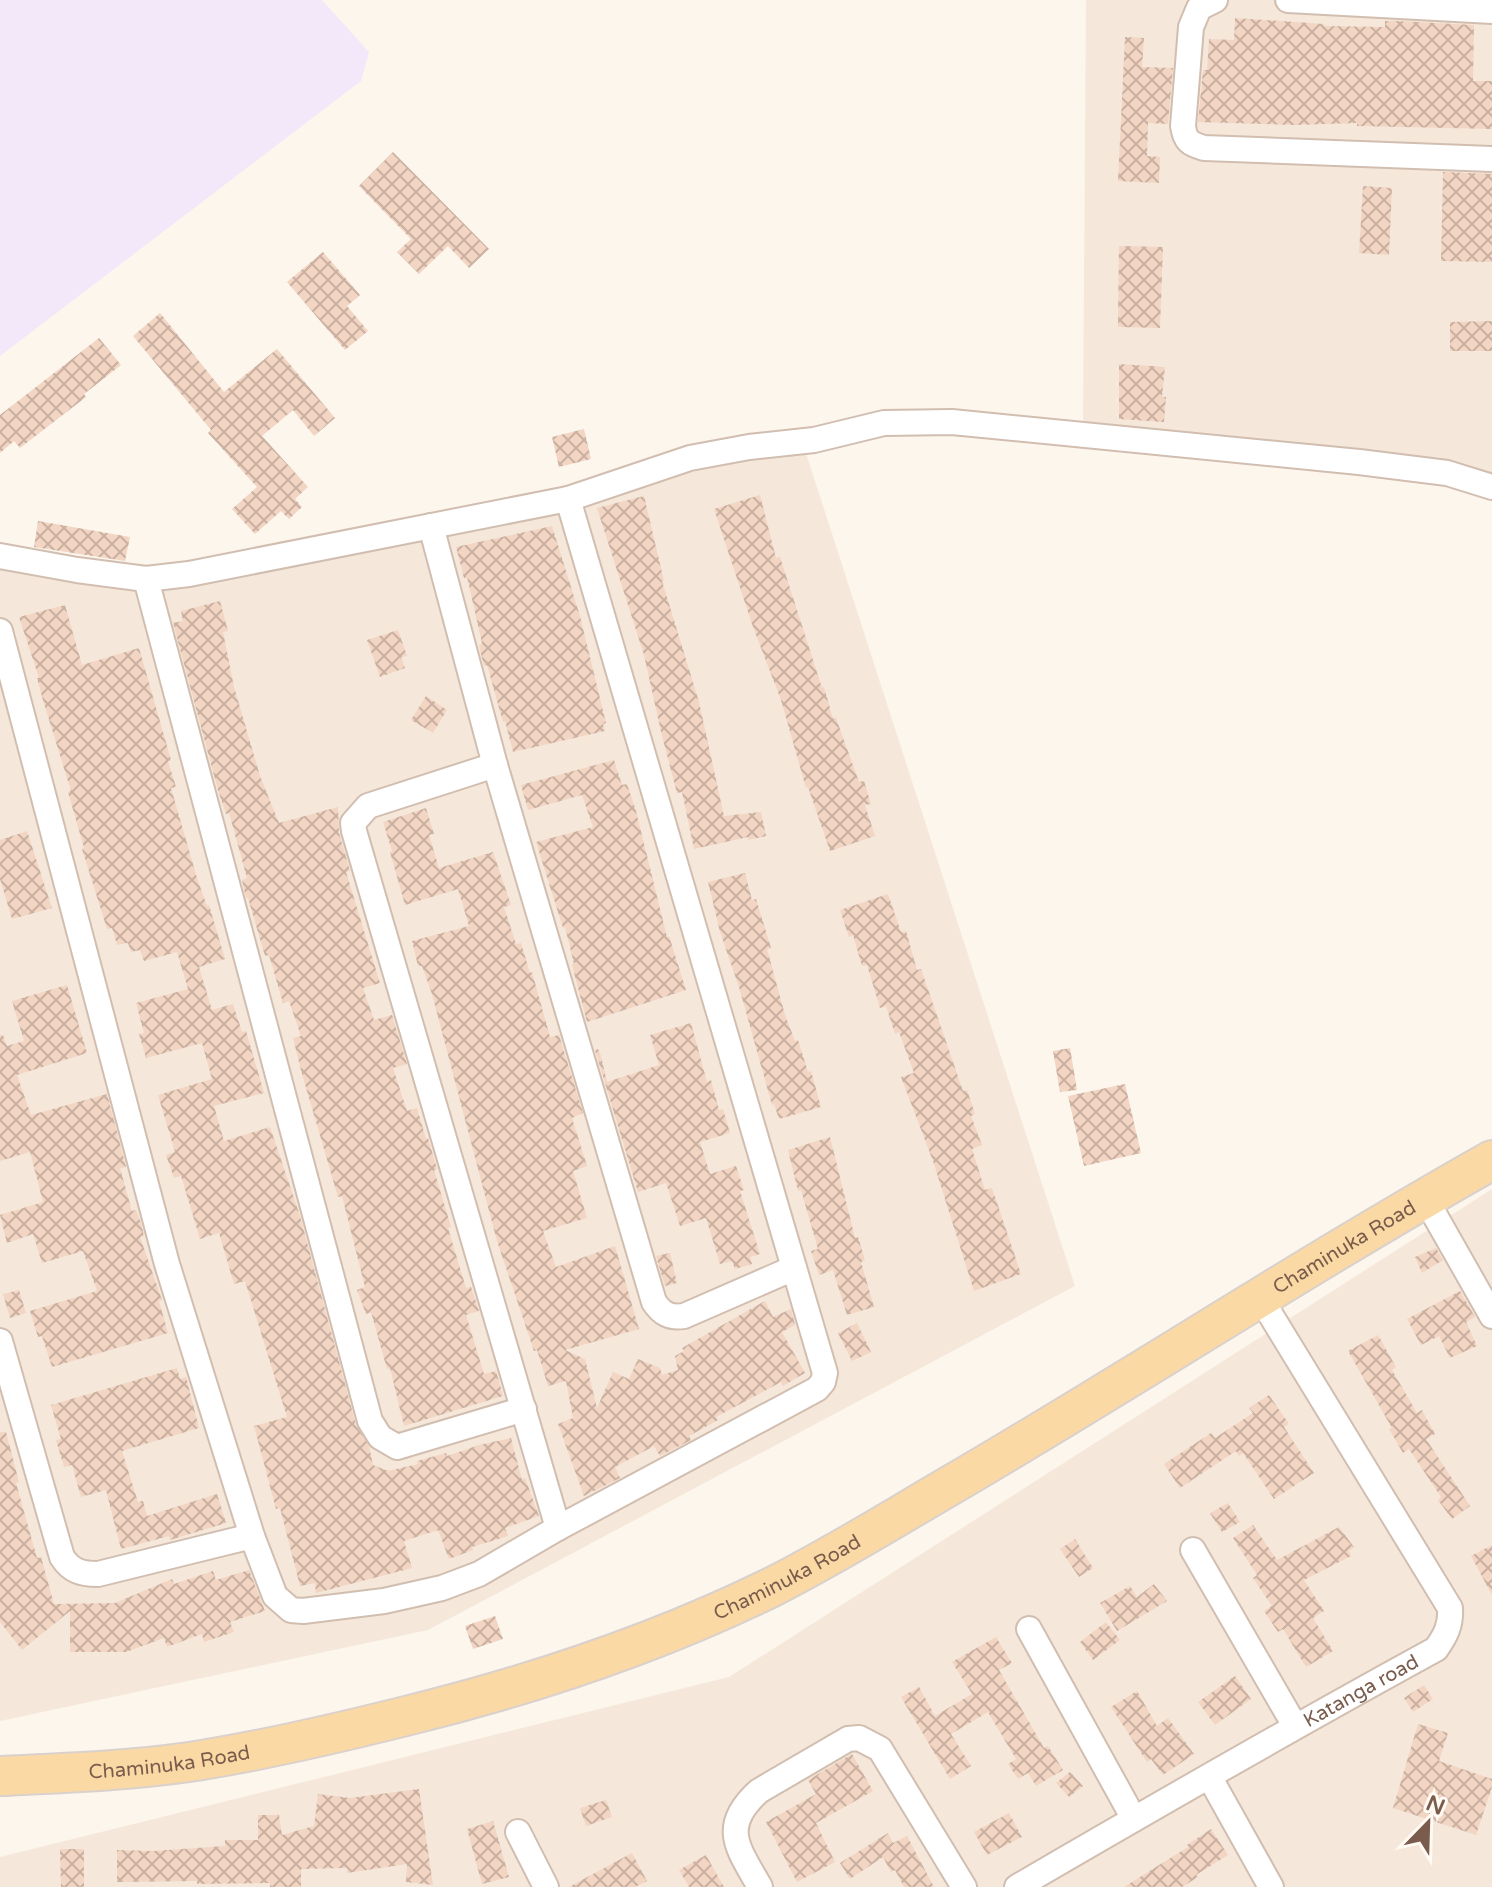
<svg xmlns="http://www.w3.org/2000/svg" width="1492" height="1887" font-family="'Varela Round',sans-serif">
<style>
.residential{fill:#f5e8da}
.education{fill:#f3e8fa}
.building{fill:url(#building-cross-hatch)}
.lines{fill:none;stroke-linecap:round;stroke-linejoin:round}
.minor-casing{stroke:#d1beb0;stroke-width:28}
.primary-casing{stroke:#dad1cd;stroke-width:42}
.minor{stroke:#fff;stroke-width:24}
.primary{stroke:#fbd9a5;stroke-width:38}
.labels{text-anchor:middle;stroke-width:6;stroke-linejoin:round;paint-order:stroke}
.street-label{font-size:20px;fill:#7a5c4d;stroke:#fffaf3}
</style>
<defs>
<pattern id="building-cross-hatch" width="8" height="8" patternUnits="userSpaceOnUse" patternTransform="scale(2)"><rect width="8" height="8" fill="#f3d5c3"/><path d="M0 0l8 8M0 8l8-8" fill="none" stroke="#cab0a1"/></pattern>
</defs>
<rect width="100%" height="100%" fill="#fdf6ec"/>
<!-- residential -->
<g class="residential">
<polygon points="1086,0 1492,0 1492,473 1083,422"/>
<polygon points="804,447 1075,1286 428,1630 0,1721 0,544 208,581"/>
<polygon points="1492,1189 1492,1887 0,1887 0,1857 729,1677"/>
</g>
<!-- education -->
<polygon class="education" points="0,0 322,0 369,52 361,81 0,356"/>
<!-- building -->
<g class="building">
<polygon points="1235,18 1324,24 1324,26 1385,27 1385,21 1396,21 1474,25 1473,81 1492,81 1492,129 1357,126 1357,123 1295,125 1198,122 1203,70 1207,70 1209,39 1234,40"/>
<polygon points="1125,37 1144,38 1142,67 1173,68 1168,124 1148,123 1147,156 1160,157 1159,183 1118,181"/>
<polygon points="393,152 489,249 469,268 448,246 419,274 397,252 411,239 359,186"/>
<polygon points="1443,172 1492,174 1492,262 1441,261"/>
<polygon points="1363,186 1392,188 1389,255 1359,253"/>
<polygon points="1119,246 1163,247 1160,328 1118,327"/>
<polygon points="323,252 360,295 347,306 368,331 345,350 287,282"/>
<polygon points="160,313 224,392 277,349 335,418 314,436 293,410 262,436 308,487 295,499 302,507 289,519 281,511 255,534 232,509 257,487 208,433 211,430 133,336"/>
<polygon points="1492,321 1492,351 1450,351 1450,322"/>
<polygon points="99,338 121,365 84,394 86,397 20,448 14,441 0,453 0,415"/>
<polygon points="1119,364 1165,367 1162,397 1166,397 1164,422 1119,419"/>
<polygon points="584,429 591,459 559,467 552,437"/>
<polygon points="760,495 776,558 780,557 822,688 824,687 833,719 836,718 859,782 864,781 871,804 865,805 875,836 830,851 808,787 806,788 781,700 753,627 714,509"/>
<polygon points="644,496 664,581 662,581 699,702 724,816 761,812 766,836 748,840 748,837 694,849 682,792 677,793 662,736 644,655 597,508"/>
<polygon points="38,521 130,537 125,561 34,547"/>
<polygon points="552,526 580,616 606,723 603,724 605,731 513,752 505,721 503,722 487,665 484,666 479,646 482,643 467,577 464,578 456,547"/>
<polygon points="220,601 228,631 223,632 234,687 260,776 279,823 338,807 339,833 350,871 346,872 380,983 363,988 374,1020 392,1015 407,1064 393,1068 407,1111 417,1108 426,1139 428,1138 437,1169 434,1170 451,1227 448,1228 466,1288 471,1287 479,1311 466,1315 484,1374 496,1371 503,1396 404,1426 390,1368 387,1369 371,1312 366,1314 357,1290 365,1287 342,1196 338,1197 302,1074 293,1038 301,1036 289,1001 283,1003 269,955 265,956 248,898 246,898 242,880 247,878 229,813 226,814 218,790 173,623 183,621 181,611"/>
<polygon points="65,605 82,665 139,648 171,760 168,761 176,787 171,788 197,878 207,906 209,905 225,959 199,967 212,1010 233,1004 242,1032 246,1031 264,1093 214,1106 224,1141 270,1127 300,1216 356,1425 369,1446 373,1465 388,1471 418,1464 417,1461 446,1453 447,1456 479,1445 511,1438 522,1480 525,1478 539,1516 505,1528 508,1536 472,1547 473,1550 449,1559 438,1530 404,1541 412,1568 316,1593 315,1583 300,1586 280,1508 276,1509 254,1426 287,1417 245,1281 234,1284 219,1233 200,1239 181,1176 174,1178 166,1155 175,1152 158,1095 212,1079 202,1043 146,1058 139,1034 144,1033 136,1003 188,989 177,952 144,961 140,950 131,952 128,943 117,945 112,928 107,929 82,849 84,848 68,792 71,791 42,697 37,678 39,678 19,617"/>
<polygon points="398,630 407,656 401,657 405,668 380,677 367,640"/>
<polygon points="426,696 447,710 433,733 411,720"/>
<polygon points="614,760 622,785 627,784 636,811 667,937 669,936 686,990 587,1022 572,965 574,964 565,927 563,928 536,842 593,827 582,795 528,810 521,785"/>
<polygon points="426,808 434,834 429,835 439,868 493,852 511,905 504,907 516,944 521,943 530,973 532,972 550,1037 559,1035 583,1113 572,1118 587,1166 573,1171 587,1218 543,1231 556,1267 615,1246 639,1329 565,1350 585,1359 597,1408 613,1372 629,1379 638,1359 660,1368 662,1375 678,1370 675,1356 684,1351 682,1348 765,1301 773,1317 791,1309 795,1325 782,1332 805,1373 783,1386 781,1382 716,1417 718,1420 689,1436 691,1440 660,1456 654,1446 615,1467 620,1478 584,1496 558,1424 573,1418 566,1381 548,1386 537,1350 534,1351 497,1241 432,994 422,966 418,966 412,941 469,926 458,889 405,905 390,852 392,851 383,822"/>
<polygon points="27,831 52,908 12,919 0,879 0,840"/>
<polygon points="745,873 752,900 756,899 771,948 767,949 785,1015 795,1041 798,1040 808,1072 811,1071 821,1107 779,1119 774,1104 772,1105 739,987 720,932 708,882"/>
<polygon points="888,894 901,932 906,931 917,970 921,969 963,1091 967,1090 975,1114 971,1116 982,1145 972,1149 985,1190 992,1188 1021,1274 974,1291 933,1161 901,1077 914,1073 899,1032 895,1034 886,1006 880,1008 867,965 862,966 853,935 849,937 840,910"/>
<polygon points="67,985 87,1053 17,1075 31,1115 107,1094 126,1167 120,1168 132,1211 136,1210 141,1223 144,1236 140,1237 162,1300 159,1301 168,1333 52,1367 42,1336 38,1337 30,1311 97,1291 83,1251 42,1263 33,1234 7,1243 0,1215 43,1202 30,1152 0,1161 0,1035 3,1035 7,1046 24,1041 12,1001"/>
<polygon points="691,1023 707,1082 711,1080 719,1110 723,1109 730,1133 700,1142 710,1174 736,1166 744,1190 740,1191 760,1254 750,1257 752,1264 735,1269 732,1261 720,1264 706,1218 680,1226 666,1183 638,1192 595,1050 598,1049 601,1056 607,1082 659,1065 650,1035"/>
<polygon points="1070,1048 1077,1090 1060,1092 1053,1051"/>
<polygon points="1125,1084 1141,1153 1084,1166 1068,1096"/>
<polygon points="830,1137 855,1238 858,1237 865,1260 861,1262 874,1307 847,1315 833,1270 819,1275 811,1251 818,1249 801,1190 798,1191 788,1150"/>
<polygon points="1436,1248 1443,1260 1422,1273 1415,1257"/>
<polygon points="670,1253 677,1283 665,1286 656,1256"/>
<polygon points="19,1290 26,1313 10,1318 3,1294"/>
<polygon points="1460,1291 1475,1317 1466,1322 1477,1346 1450,1358 1439,1336 1421,1345 1407,1319"/>
<polygon points="857,1323 871,1352 852,1361 838,1333"/>
<polygon points="1378,1335 1396,1367 1392,1370 1417,1413 1422,1410 1435,1434 1426,1439 1470,1506 1452,1519 1438,1500 1441,1497 1409,1449 1403,1453 1389,1429 1392,1428 1348,1351"/>
<polygon points="177,1368 180,1379 186,1377 199,1428 122,1451 138,1502 143,1501 147,1516 217,1494 226,1523 170,1540 169,1536 121,1549 106,1490 81,1497 72,1465 64,1467 56,1440 61,1439 51,1405"/>
<polygon points="1269,1395 1289,1424 1284,1427 1314,1473 1274,1499 1243,1453 1239,1456 1236,1451 1180,1488 1164,1464 1211,1433 1215,1438 1253,1413 1249,1408"/>
<polygon points="0,1432 6,1432 19,1482 16,1483 37,1558 41,1557 54,1604 115,1603 172,1579 174,1584 213,1571 216,1580 249,1570 265,1611 230,1622 234,1632 204,1642 202,1634 167,1647 164,1638 126,1652 70,1652 70,1611 22,1650 0,1622"/>
<polygon points="1228,1503 1240,1522 1222,1532 1210,1513"/>
<polygon points="1253,1525 1277,1560 1339,1527 1354,1547 1349,1551 1351,1556 1304,1580 1324,1611 1313,1618 1333,1651 1306,1667 1283,1629 1278,1632 1264,1611 1272,1606 1253,1578 1257,1575 1233,1538"/>
<polygon points="1075,1539 1093,1568 1079,1577 1060,1549"/>
<polygon points="1492,1545 1492,1595 1471,1556"/>
<polygon points="1154,1584 1167,1601 1117,1631 1100,1603 1130,1586 1137,1597"/>
<polygon points="495,1616 503,1639 473,1649 465,1626"/>
<polygon points="1106,1622 1120,1640 1093,1660 1080,1642"/>
<polygon points="996,1637 1012,1663 999,1670 1044,1748 1048,1746 1063,1770 1036,1786 1028,1773 1018,1779 1008,1764 1016,1759 988,1712 951,1734 971,1766 950,1779 901,1697 919,1687 935,1716 972,1694 952,1662"/>
<polygon points="1235,1676 1251,1699 1215,1725 1198,1702"/>
<polygon points="1424,1685 1433,1699 1413,1712 1404,1698"/>
<polygon points="1137,1691 1157,1726 1168,1718 1194,1754 1163,1775 1151,1759 1147,1762 1111,1707"/>
<polygon points="1418,1724 1448,1733 1439,1761 1492,1779 1492,1787 1476,1835 1393,1808"/>
<polygon points="852,1754 873,1791 816,1823 835,1862 797,1882 766,1822 816,1794 808,1780"/>
<polygon points="1070,1772 1083,1786 1069,1797 1056,1783"/>
<polygon points="419,1789 433,1885 406,1882 407,1864 347,1873 347,1868 301,1869 301,1887 270,1887 270,1883 197,1884 197,1881 117,1882 117,1850 153,1851 225,1846 225,1840 258,1840 258,1815 279,1815 282,1835 314,1826 318,1794 350,1798"/>
<polygon points="606,1800 612,1817 586,1826 580,1808"/>
<polygon points="1009,1813 1022,1837 987,1855 974,1832"/>
<polygon points="493,1821 509,1877 482,1884 467,1829"/>
<polygon points="1211,1829 1228,1855 1196,1875 1198,1877 1182,1887 1124,1887 1188,1847 1187,1845"/>
<polygon points="888,1833 893,1843 907,1836 934,1887 904,1887 895,1870 891,1872 883,1857 850,1879 840,1863"/>
<polygon points="60,1849 84,1849 84,1887 61,1887"/>
<polygon points="632,1853 647,1881 635,1887 569,1887"/>
<polygon points="706,1855 724,1887 689,1887 679,1870"/>
</g>
<g class="lines">
<!-- minor casing -->
<g class="minor-casing">
<g id="minor">
<path d="M1215,0L1199,8L1191,27L1183,126C1185,141 1190,144 1204,148L1492,159"/>
<polyline points="1288,0 1492,11"/>
<path d="M431,526L495,765L654,1302C662,1314 670,1318 684,1316L794,1268"/>
<polyline points="0,556 77,570 146,579 189,574 568,499 690,458 749,447 814,440 884,423 952,422 1359,462 1447,473 1492,487"/>
<polyline points="146,579 370,1421 380,1437 397,1447 524,1409"/>
<polyline points="0,631 167,1264 252,1536 275,1596 291,1610 303,1611 384,1601 442,1588 479,1574 558,1528 817,1389 823,1382 825,1373 568,499"/>
<polyline points="495,765 368,806 353,823 354,831 558,1528"/>
<polyline points="1425,1198 1492,1316"/>
<path d="M0,1341L62,1557C71,1571 81,1574 98,1574L252,1536"/>
<polyline points="1193,1550 1295,1726"/>
<polyline points="1029,1629 1134,1819"/>
<polyline points="1210,1778 1271,1887"/>
<polyline points="518,1832 546,1887"/>
<path d="M760,1887C738,1848 719,1827 759,1791L848,1739L859,1738L880,1749L964,1887"/>
<path id="s1" d="M1017,1887C1156,1806 1295,1726 1436,1649C1446,1635 1451,1625 1450,1608L1261,1299"/>
</g>
</g>
<!-- primary casing -->
<g class="primary-casing">
<g id="primary">
<path id="s2" d="M0,1776C63,1773 126,1771 189,1762C262,1751 334,1734 406,1716C532,1685 653,1645 770,1588C836,1555 899,1515 963,1478C1140,1374 1313,1261 1492,1160"/>
</g>
</g>
<!-- minor -->
<use href="#minor" class="minor"/>
<!-- primary -->
<use href="#primary" class="primary"/>
</g>
<g class="labels">
<!-- street labels -->
<g class="street-label">
<text dy="7" stroke="none"><textPath href="#s2" startOffset="1466">Chaminuka Road</textPath></text>
<text dy="7" stroke="none"><textPath href="#s2" startOffset="818">Chaminuka Road</textPath></text>
<text dy="7" stroke="none"><textPath href="#s1" startOffset="396">Katanga road</textPath></text>
<text dy="7" stroke="none"><textPath href="#s2" startOffset="170">Chaminuka Road</textPath></text>
</g>
</g>
<!-- north arrow -->
<g transform="translate(1428 1823) rotate(23)" stroke="#fffaf3" stroke-width="6" paint-order="stroke">
<path d="M0-6L14 30L0 20L-14 30Z" fill="#7a5c4d"/>
<text y="-12" font-size="22" font-weight="bold" text-anchor="middle" fill="#7a5c4d">N</text>
</g>
</svg>
